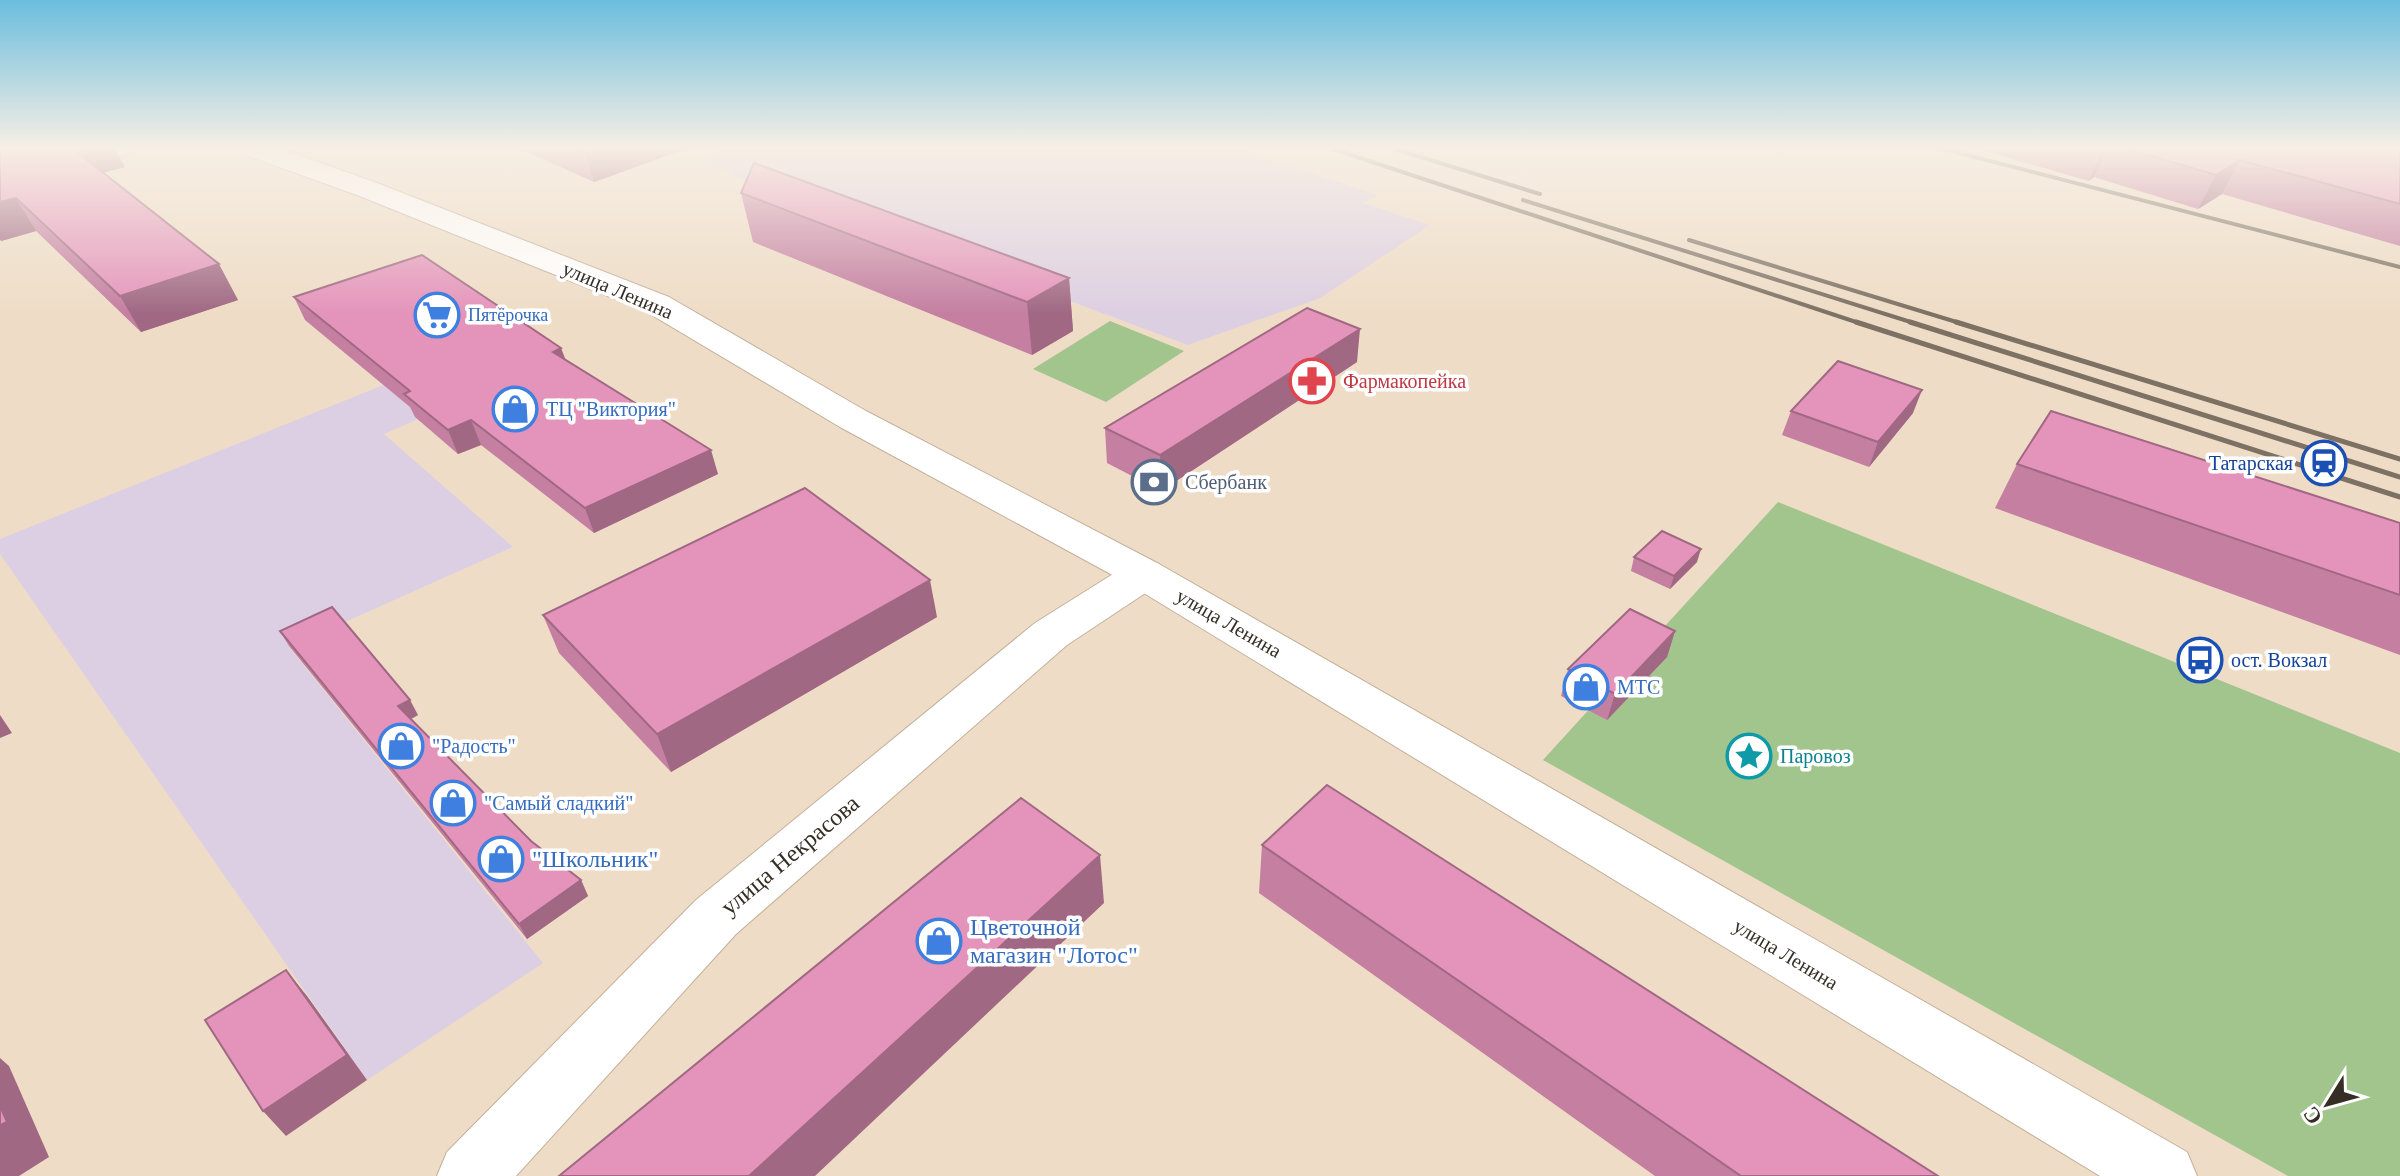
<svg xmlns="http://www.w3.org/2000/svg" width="2400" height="1176" font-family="'Times New Roman',serif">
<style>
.commercial{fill:#ddcfe3}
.industrial{fill:#ddcfe2}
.green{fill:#a2c58d}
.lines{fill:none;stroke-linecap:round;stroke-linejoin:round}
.minor-casing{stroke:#c2b19c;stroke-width:2}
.tertiary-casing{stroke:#c2b19c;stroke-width:2}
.secondary-casing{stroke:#c2b19c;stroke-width:2}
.minor{fill:#fff;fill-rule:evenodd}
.tertiary{fill:#fff;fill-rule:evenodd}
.secondary{fill:#fff;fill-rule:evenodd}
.rail-far1{stroke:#7c7163;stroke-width:4}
.rail{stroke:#7c7163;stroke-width:5}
.wall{fill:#c47fa1}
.shaded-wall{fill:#a06883}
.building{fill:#e494bb;stroke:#a06883;stroke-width:2}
.labels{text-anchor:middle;stroke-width:7;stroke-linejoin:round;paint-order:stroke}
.far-shop-label{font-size:18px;fill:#366cbe;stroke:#fff;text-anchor:start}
.street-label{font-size:20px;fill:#352e25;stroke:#fff}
.health-label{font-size:20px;fill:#be3a42;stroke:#fff;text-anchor:start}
.shop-label{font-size:20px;fill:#366cbe;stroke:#fff;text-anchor:start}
.transit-label{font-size:20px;fill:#164399;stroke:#fff;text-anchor:end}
.service-label{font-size:20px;fill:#4e5e75;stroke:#fff;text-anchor:start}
.culture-label{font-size:20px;fill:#0d838f;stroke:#fff;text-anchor:start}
.near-street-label{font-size:24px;fill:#352e25;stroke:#fff}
.near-shop-label{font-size:24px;fill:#366cbe;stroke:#fff;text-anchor:start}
</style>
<rect width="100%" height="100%" fill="#eedcc6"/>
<!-- commercial -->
<polygon class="commercial" points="513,333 546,363 384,434 513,547 289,647 543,963 367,1080 0,554 0,539"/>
<!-- industrial -->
<polygon class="industrial" points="727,149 1239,149 1378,195 1363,203 1430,225 1320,298 1188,345 702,164"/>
<!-- green -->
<g class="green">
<polygon points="1110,321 1184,351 1106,402 1033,369"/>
<polygon points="1778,502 2400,753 2400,1176 2288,1176 1543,760"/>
</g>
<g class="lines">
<!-- minor casing -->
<g class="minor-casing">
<polygon id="minor" points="89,149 132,149 128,154 0,185 0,171"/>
</g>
<!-- tertiary casing -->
<g class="tertiary-casing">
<polygon id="tertiary" points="1144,560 1159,564 1166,574 1159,584 1067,645 736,934 516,1176 437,1176 447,1152 696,900 1035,623 1129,564"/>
</g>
<!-- secondary casing -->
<g class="secondary-casing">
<polygon id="secondary" points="242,149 281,149 377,183 669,297 866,411 1159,564 2187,1152 2197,1176 2100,1176 1129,584 840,427 645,311 357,195 246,155"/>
</g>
<!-- minor -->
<use href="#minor" class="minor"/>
<!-- tertiary -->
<use href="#tertiary" class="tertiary"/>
<!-- secondary -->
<use href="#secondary" class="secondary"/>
<!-- rail-far1 -->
<g class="rail-far1">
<polyline points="1333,149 1862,324"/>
<polyline points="1395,149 1540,194"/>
<polyline points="1944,149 2400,267"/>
<polyline points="1523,200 1917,324"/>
<polyline points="1689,240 1963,324"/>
</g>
<!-- rail -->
<g class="rail">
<polyline points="1856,322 2400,497"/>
<polyline points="1910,322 2400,477"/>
<polyline points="1956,322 2400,459"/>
</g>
</g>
<!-- wall -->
<g class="wall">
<polygon points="0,149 125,167 103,173 238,300 141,332 36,231 1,241 0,239"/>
<polygon points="520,149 685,149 594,182"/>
<polygon points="1978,149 2400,149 2400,246 2222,194 2198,209 2094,177 2089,181"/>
<polygon points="741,193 1069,278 1073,331 1032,355 753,242"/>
<polygon points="294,297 565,360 718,474 594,533 481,445 458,454 415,417 410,407 305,320"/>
<polygon points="1357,362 1161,491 1107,463 1105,428"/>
<polygon points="1791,411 1913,413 1869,467 1782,435"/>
<polygon points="2017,464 2400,523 2400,655 1995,508"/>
<polygon points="1634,557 1697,562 1670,589 1631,571"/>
<polygon points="543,615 937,617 671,772 559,653"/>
<polygon points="280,631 418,715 411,719 531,841 581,880 588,896 527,939 289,646"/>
<polygon points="1675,631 1667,657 1607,720 1561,696 1568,669"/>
<polygon points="1262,845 1938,1176 1655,1176 1259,893"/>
</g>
<!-- shaded-wall -->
<g class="shaded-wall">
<polygon points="0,149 115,149 125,167 86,177 0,168"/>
<polygon points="595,149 685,149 594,182 585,153"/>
<polygon points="2103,149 2107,149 2094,177 2089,181"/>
<polygon points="2240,160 2222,194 2198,209 2216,175"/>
<polygon points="16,198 36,231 1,241 0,239 0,202"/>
<polygon points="219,264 238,300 141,332 120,296"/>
<polygon points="1069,278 1073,331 1032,355 1027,302"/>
<polygon points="1360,329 1357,362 1161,491 1160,455"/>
<polygon points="561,348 570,371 553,352"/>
<polygon points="1922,390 1913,413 1869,467 1878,442"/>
<polygon points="471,420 481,445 458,454 448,430"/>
<polygon points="711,450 718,474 594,533 585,508"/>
<polygon points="1701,549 1697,562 1670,589 1674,576"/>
<polygon points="930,580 937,617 671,772 657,734"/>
<polygon points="1675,631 1667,657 1607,720 1615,694"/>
<polygon points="410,700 418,715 407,721 398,706"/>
<polygon points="0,715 12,733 0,738"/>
<polygon points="1100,855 1104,903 815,1176 749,1176"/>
<polygon points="581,880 588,896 527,939 519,924"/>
<polygon points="286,970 307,996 367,1080 286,1136 263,1111"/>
<polygon points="0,1058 9,1066 49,1157 19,1176 0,1176"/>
</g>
<!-- building -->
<g class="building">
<polygon points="5,149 73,149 219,264 120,296 16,198 0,202 0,150"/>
<polygon points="576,149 595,149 585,153"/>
<polygon points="2128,149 2400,149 2400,204 2240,160 2216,175"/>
<polygon points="754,163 1069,278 1027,302 741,193"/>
<polygon points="422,255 561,348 553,352 711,450 585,508 471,420 448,430 404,394 410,391 294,297"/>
<polygon points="1307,308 1360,329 1160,455 1105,428"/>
<polygon points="1838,361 1922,390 1878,442 1791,411"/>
<polygon points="2051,411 2400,523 2400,595 2017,464"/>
<polygon points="805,488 930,580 657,734 543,615"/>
<polygon points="1662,531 1701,549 1674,576 1634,557"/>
<polygon points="332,607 410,700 398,706 531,841 581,880 519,924 280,631"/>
<polygon points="1630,609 1675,631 1615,694 1568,669"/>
<polygon points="1327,785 1938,1176 1741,1176 1262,845"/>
<polygon points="1021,798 1100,855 749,1176 559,1176"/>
<polygon points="286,970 347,1055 263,1111 205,1020"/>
<polygon points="0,1106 7,1122 0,1125"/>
</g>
<!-- sky -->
<linearGradient id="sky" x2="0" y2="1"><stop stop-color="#6bbdde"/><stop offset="0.47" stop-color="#f7efe5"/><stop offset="1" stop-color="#f7efe5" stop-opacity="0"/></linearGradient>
<rect width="2400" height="314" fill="url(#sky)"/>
<!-- icons -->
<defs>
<g id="supermarket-ring" transform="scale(2.3)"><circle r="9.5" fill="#fff" stroke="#3f7fe0" stroke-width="1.5"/><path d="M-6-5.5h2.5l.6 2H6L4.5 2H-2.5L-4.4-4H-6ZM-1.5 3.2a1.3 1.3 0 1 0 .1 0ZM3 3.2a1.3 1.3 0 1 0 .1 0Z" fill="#3f7fe0"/></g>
<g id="pharmacy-ring" transform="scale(2.3)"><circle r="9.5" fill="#fff" stroke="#e0444e" stroke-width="1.5"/><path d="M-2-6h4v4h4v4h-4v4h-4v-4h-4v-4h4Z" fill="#e0444e"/></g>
<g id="shop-ring" transform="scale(2.3)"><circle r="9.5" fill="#fff" stroke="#3f7fe0" stroke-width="1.5"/><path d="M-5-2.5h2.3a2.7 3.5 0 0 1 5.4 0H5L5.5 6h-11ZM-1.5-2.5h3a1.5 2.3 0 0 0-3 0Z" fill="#3f7fe0"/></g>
<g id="station-ring" transform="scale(2.3)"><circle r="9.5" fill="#fff" stroke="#1a4fb4" stroke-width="1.5"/><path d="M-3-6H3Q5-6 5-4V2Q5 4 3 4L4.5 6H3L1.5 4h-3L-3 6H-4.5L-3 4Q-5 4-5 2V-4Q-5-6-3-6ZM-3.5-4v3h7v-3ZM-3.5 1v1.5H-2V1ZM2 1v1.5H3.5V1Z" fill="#1a4fb4"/></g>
<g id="bank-ring" transform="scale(2.3)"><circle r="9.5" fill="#fff" stroke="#5c6f8a" stroke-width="1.5"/><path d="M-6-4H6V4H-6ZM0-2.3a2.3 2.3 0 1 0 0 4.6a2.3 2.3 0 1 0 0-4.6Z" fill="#5c6f8a"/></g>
<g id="bus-ring" transform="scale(2.3)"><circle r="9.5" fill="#fff" stroke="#1a4fb4" stroke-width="1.5"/><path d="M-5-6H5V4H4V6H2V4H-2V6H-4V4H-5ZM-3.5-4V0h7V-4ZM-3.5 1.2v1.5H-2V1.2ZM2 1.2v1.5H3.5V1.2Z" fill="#1a4fb4"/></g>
<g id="sight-ring" transform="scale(2.3)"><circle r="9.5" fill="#fff" stroke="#0f9aa8" stroke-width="1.5"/><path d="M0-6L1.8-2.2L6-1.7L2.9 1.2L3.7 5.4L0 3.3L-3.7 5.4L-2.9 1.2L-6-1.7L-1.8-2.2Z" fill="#0f9aa8"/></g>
</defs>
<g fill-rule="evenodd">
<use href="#supermarket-ring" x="437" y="315"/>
<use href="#pharmacy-ring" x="1312" y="381"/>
<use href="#shop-ring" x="515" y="409"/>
<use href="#station-ring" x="2324" y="463"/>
<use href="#bank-ring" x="1154" y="482"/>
<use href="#bus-ring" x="2200" y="660"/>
<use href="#shop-ring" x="1586" y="687"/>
<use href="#shop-ring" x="401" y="746"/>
<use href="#sight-ring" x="1749" y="756"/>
<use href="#shop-ring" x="453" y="803"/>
<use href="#shop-ring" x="501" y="859"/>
<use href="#shop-ring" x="939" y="941"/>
</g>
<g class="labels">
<!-- far-shop labels -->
<g class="far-shop-label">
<text x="468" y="321">Пятёрочка</text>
</g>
<!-- street labels -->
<g class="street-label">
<text transform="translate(618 290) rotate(23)" y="7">улица Ленина</text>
<text transform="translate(1229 623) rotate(30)" y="7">улица Ленина</text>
<text transform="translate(1786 954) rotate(31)" y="7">улица Ленина</text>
</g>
<!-- health labels -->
<g class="health-label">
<text x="1343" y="388">Фармакопейка</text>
</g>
<!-- shop labels -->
<g class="shop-label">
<text x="546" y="416">ТЦ "Виктория"</text>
<text x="1617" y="694">МТС</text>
<text x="432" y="753">"Радость"</text>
<text x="484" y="810">"Самый сладкий"</text>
</g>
<!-- transit labels -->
<g class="transit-label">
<text x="2293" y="470">Татарская</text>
<text x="2231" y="667" text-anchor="start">ост. Вокзал</text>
</g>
<!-- service labels -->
<g class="service-label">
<text x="1185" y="489">Сбербанк</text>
</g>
<!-- culture labels -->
<g class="culture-label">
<text x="1780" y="763">Паровоз</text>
</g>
<!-- near-street labels -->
<g class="near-street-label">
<text transform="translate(790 855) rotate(-40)" y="8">улица Некрасова</text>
</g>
<!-- near-shop labels -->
<g class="near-shop-label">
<text x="532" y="867">"Школьник"</text>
<text x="970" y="935">Цветочной<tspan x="970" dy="28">магазин "Лотос"</tspan></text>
</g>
</g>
<!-- north arrow -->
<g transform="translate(2328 1104) rotate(233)" stroke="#ffffff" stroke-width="6" paint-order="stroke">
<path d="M0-6L14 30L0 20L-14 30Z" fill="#352e25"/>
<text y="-12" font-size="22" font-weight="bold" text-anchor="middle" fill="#352e25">С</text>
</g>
</svg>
